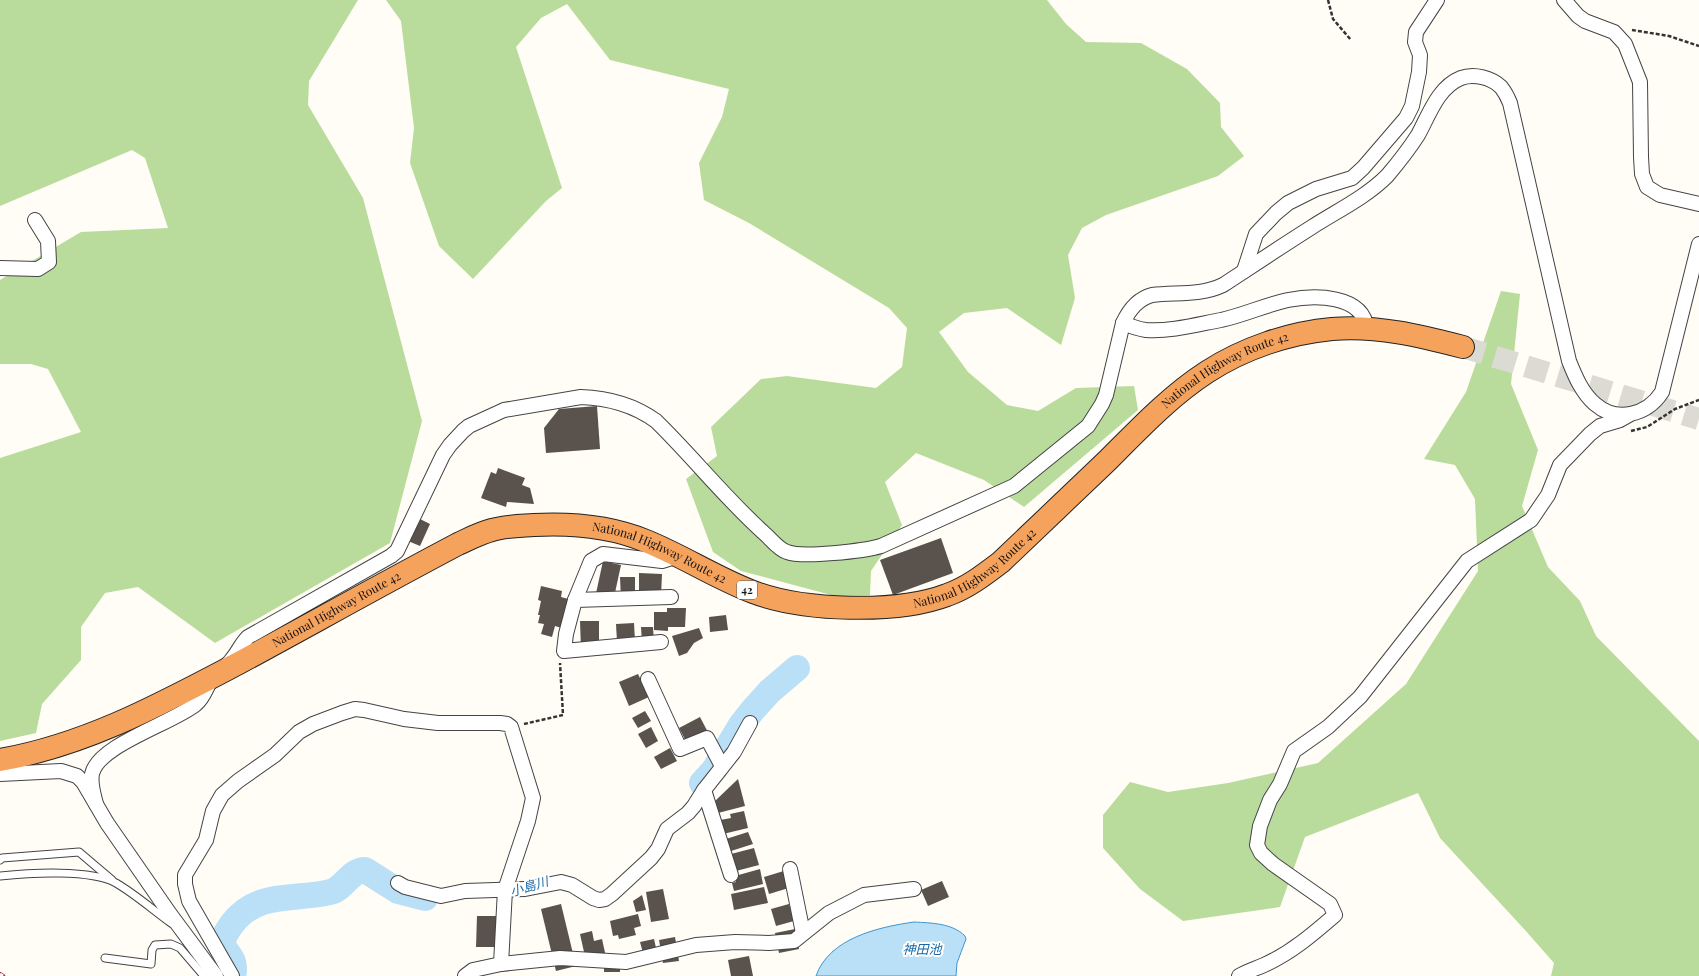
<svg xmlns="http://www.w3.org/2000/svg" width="1699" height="976" font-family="'Playfair Display','Noto Sans JP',serif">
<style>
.forest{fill:#b9dc9c}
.water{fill:#b9e0f7;stroke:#3f96cf}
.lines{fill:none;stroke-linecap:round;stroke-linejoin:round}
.river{stroke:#b9e0f7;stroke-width:26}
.building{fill:#5a524d}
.highway-tunnel{stroke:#dbdad3;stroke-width:22;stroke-dasharray:22 11;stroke-linecap:butt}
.lane-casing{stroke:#444;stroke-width:9}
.street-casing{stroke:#444;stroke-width:16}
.highway-casing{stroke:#222;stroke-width:24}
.path{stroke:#333;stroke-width:2.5;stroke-dasharray:4 2;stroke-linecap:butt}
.lane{stroke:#fff;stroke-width:7}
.street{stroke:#fff;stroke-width:14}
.highway{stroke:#f5a25d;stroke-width:22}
.rail-casing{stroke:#c4262e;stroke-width:4.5}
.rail{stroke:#fff;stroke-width:3;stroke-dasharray:9;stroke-linecap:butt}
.labels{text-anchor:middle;stroke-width:4;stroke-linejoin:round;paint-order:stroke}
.shield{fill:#fff;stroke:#585858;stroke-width:1}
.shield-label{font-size:11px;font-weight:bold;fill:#111}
.street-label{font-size:12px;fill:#111;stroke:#fff}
.water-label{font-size:13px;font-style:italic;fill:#1768a6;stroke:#fff}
</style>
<rect width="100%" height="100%" fill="#fffdf5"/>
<!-- forest -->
<g class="forest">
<polygon points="0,0 358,0 309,81 308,105 363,198 422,421 390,543 215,643 138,587 105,593 81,627 81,660 42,704 36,733 0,741 0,458 81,432 48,369 31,364 0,364 0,280 81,232 168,228 145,158 132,150 0,206"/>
<polygon points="386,0 1047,0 1066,24 1086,42 1141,43 1187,69 1220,103 1221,127 1244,156 1218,176 1106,215 1082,228 1068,255 1075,298 1061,345 1007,308 964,313 939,332 968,372 1007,405 1038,411 1076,388 1134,386 1138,410 1024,507 984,480 916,453 885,482 902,525 871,571 870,595 835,596 741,571 713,552 686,479 717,456 711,427 761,379 787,376 876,388 902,367 907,328 889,308 749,223 704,200 699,163 722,117 729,89 610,60 567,4 541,18 516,47 562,188 546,201 473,279 439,246 410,163 414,128 401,21"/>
<polygon points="1501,291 1520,294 1511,384 1538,450 1522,506 1548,567 1580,601 1596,636 1699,741 1699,976 1551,976 1554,963 1525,930 1440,838 1418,793 1305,837 1280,907 1183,921 1140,889 1103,848 1103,815 1130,782 1168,792 1228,783 1318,763 1406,684 1478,571 1475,499 1455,465 1424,459 1466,392"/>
</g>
<!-- water -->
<path class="water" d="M914,922C931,923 952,923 965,936L966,939L957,963L956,976H816C829,938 879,927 914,922Z"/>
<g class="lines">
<!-- river -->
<g class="river">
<polyline points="702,783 714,770 741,725 752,711 770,691 797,668"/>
<path d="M230,976L234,971C234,969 234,965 233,962C231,956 224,950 223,943C223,936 228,930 232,924C258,890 294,901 330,892C344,889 350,870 365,870L398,891L425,898"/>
</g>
</g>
<!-- building -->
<g class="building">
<polygon points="597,406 600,449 546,453 544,428 559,409"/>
<polygon points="498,468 525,478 522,485 530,488 534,504 507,502 506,507 481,498 491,472 496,474"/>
<polygon points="418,518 430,524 420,546 408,541"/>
<polygon points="941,538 953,573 893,595 880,560"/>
<polygon points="603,561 621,565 613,602 595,598"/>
<polygon points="639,573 662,574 661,597 639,596"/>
<polygon points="620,577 635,577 635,599 621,599"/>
<polygon points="541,586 562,591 561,597 572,600 565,629 555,626 552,637 541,634 544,624 538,623 540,615 538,615 541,601 538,600"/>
<polygon points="667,608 686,608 685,627 668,627 668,631 654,630 654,612 667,612"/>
<polygon points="726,615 728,630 710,632 709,617"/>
<polygon points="580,621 599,621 599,649 581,649"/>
<polygon points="634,623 635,641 617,642 616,624"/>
<polygon points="641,627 653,627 654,642 642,642"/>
<polygon points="699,628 703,638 694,643 687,653 679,656 672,636"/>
<polygon points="638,674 649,697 629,706 619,682"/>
<polygon points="645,711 651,721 638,728 632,718"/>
<polygon points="700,717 712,740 689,747 679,728"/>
<polygon points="651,727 658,741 646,748 638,734"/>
<polygon points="670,748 677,761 661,769 654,757"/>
<polygon points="738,779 745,806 718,813 715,801"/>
<polygon points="744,811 748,828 723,834 720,820 731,818 730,814"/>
<polygon points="748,832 753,844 731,851 726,839"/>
<polygon points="754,848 759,865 736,871 731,854"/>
<polygon points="760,869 763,884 734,891 732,883 736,882 735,876"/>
<polygon points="787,870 792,887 769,894 764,877"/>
<polygon points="942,881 949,897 928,906 921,890"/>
<polygon points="764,887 768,903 734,910 731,894"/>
<polygon points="663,889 669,919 651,922 646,892"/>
<polygon points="642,895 646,910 636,912 633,901"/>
<polygon points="561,904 576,966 556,971 541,909"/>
<polygon points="789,904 794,921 776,926 771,909"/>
<polygon points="638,914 641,926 634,928 636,935 619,939 618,935 613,936 610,921"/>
<polygon points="477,916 505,916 505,947 476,947"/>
<polygon points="795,929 799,949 779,953 775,933"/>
<polygon points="592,931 594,941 602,939 606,957 586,961 580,934"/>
<polygon points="675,937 679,961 663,963 659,940"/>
<polygon points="654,939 659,961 646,964 640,942"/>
<polygon points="749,956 753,976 731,976 728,960"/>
<polygon points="604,957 620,958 620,972 604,972"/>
</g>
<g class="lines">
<!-- highway-tunnel -->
<polyline class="highway-tunnel" points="1463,347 1699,419"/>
<!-- lane casing -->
<g class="lane-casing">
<g id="lane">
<polyline points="0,860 2,858 79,852 112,880"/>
<path d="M0,876C29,873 91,869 116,883C135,894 153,910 171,923"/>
<polyline points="105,958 151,964 152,950 155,945 171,944 180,948 204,976"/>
</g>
</g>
<!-- street casing -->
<g class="street-casing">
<g id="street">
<polyline points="1564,0 1578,16 1585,21 1614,32 1625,44 1640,82 1641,157 1642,174 1647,187 1660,195 1699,204"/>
<polyline points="0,268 38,269 49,262 48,241 35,220"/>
<polyline points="1244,271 1256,234 1276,213 1288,203 1316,189 1352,178 1363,168 1406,118 1412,106 1419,72 1420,55 1415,42 1416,32 1437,0"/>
<path d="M1123,323C1130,326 1138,329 1146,330C1169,332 1199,324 1221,320C1244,315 1265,305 1288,300C1314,295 1363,294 1367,329"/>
<polyline points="575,600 671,597"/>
<polyline points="661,642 564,651 566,634 575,600 591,561 603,554 662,561 678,556"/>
<polyline points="648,679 680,749 707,738 722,766"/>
<polyline points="0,774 61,771 77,776 83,782 107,823 170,914 216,976"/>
<polyline points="704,790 731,875"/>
<path d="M96,804C94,795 90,784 92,774C98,745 173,723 196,704C204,698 207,686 212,678C217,671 227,667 232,659C238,652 241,644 248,637L391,556L397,551L443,455L450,445L463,431L469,426L504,410L581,397C609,398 634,405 656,421C693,457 725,498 764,533C771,539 778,549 787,552C802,558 864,551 881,546L1014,486L1088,426L1102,404L1106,395L1123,323C1129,310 1137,299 1152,295C1176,292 1200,296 1223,285C1252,266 1282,246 1312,227C1337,211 1366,197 1387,176C1398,163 1409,149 1418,135C1429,115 1438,87 1461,78C1474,73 1492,78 1501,87C1505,92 1508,98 1510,103L1569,361C1575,376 1582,393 1595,404C1617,423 1647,415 1662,392L1699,244"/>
<polyline points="790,869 803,933"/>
<polyline points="398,883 405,887 441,896 465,891 525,889 561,882 572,885 593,898 599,900 605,899 612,894 651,858 658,849 667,829 688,813 694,806 704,790 734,752 750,723"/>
<polyline points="232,976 189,901 185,884 185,875 206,840 213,811 222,795 238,781 275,755 299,732 313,724 342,713 355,709 364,710 404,719 438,723 500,723 507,724 511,727 533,798 528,821 505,890 501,964"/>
<polyline points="465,976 473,970 501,964 560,958 626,962 696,945 735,942 769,943 794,941 829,913 864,895 914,889"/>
<path d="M1239,976C1247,971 1255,969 1264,965C1291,953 1313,934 1335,915L1330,904L1273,864L1261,853L1257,845L1260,826L1270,800L1280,784L1294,751L1328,727L1360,697L1467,561L1531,520L1548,495L1560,465L1590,434L1600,426L1620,420L1629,415"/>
</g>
</g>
<!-- highway casing -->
<g class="highway-casing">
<g id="highway">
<path id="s1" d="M0,760C86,745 161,704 237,664C311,624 384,583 458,544C469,539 480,533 492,530C505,526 520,526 534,525C573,523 610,526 646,541C683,556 716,578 753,592C803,611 897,614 947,595C967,588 984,575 1001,562C1037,528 1072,494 1108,460C1139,429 1170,396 1207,372C1244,348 1289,333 1332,329C1376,325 1421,336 1463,347"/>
</g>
</g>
<!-- path -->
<g class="path">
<polyline points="1328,0 1333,19 1351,40"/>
<polyline points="1632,30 1669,36 1699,46"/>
<polyline points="1631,431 1647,427 1675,409 1699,400"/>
<polyline points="524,724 563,715 560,663"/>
</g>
<!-- lane -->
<use href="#lane" class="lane"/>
<!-- street -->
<use href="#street" class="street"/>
<!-- highway -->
<use href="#highway" class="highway"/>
<!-- rail casing -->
<g class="rail-casing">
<polyline id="rail" points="0,974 3,976"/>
</g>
<!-- rail -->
<use href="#rail" class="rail"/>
</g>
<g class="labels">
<!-- shield labels -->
<rect class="shield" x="737" y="581" width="20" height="18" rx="3"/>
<g class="shield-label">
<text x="747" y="594">42</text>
</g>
<!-- street labels -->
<g class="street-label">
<text dy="4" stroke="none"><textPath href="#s1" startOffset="1378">National Highway Route 42</textPath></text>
<text dy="4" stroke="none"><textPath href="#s1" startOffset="718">National Highway Route 42</textPath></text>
<text dy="4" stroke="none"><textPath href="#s1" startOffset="1054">National Highway Route 42</textPath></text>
<text dy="4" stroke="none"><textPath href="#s1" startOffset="370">National Highway Route 42</textPath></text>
</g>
<!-- water labels -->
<g class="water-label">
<text transform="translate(529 886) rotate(-17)" y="5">小島川</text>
<text x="922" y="954">神田池</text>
</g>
</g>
</svg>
